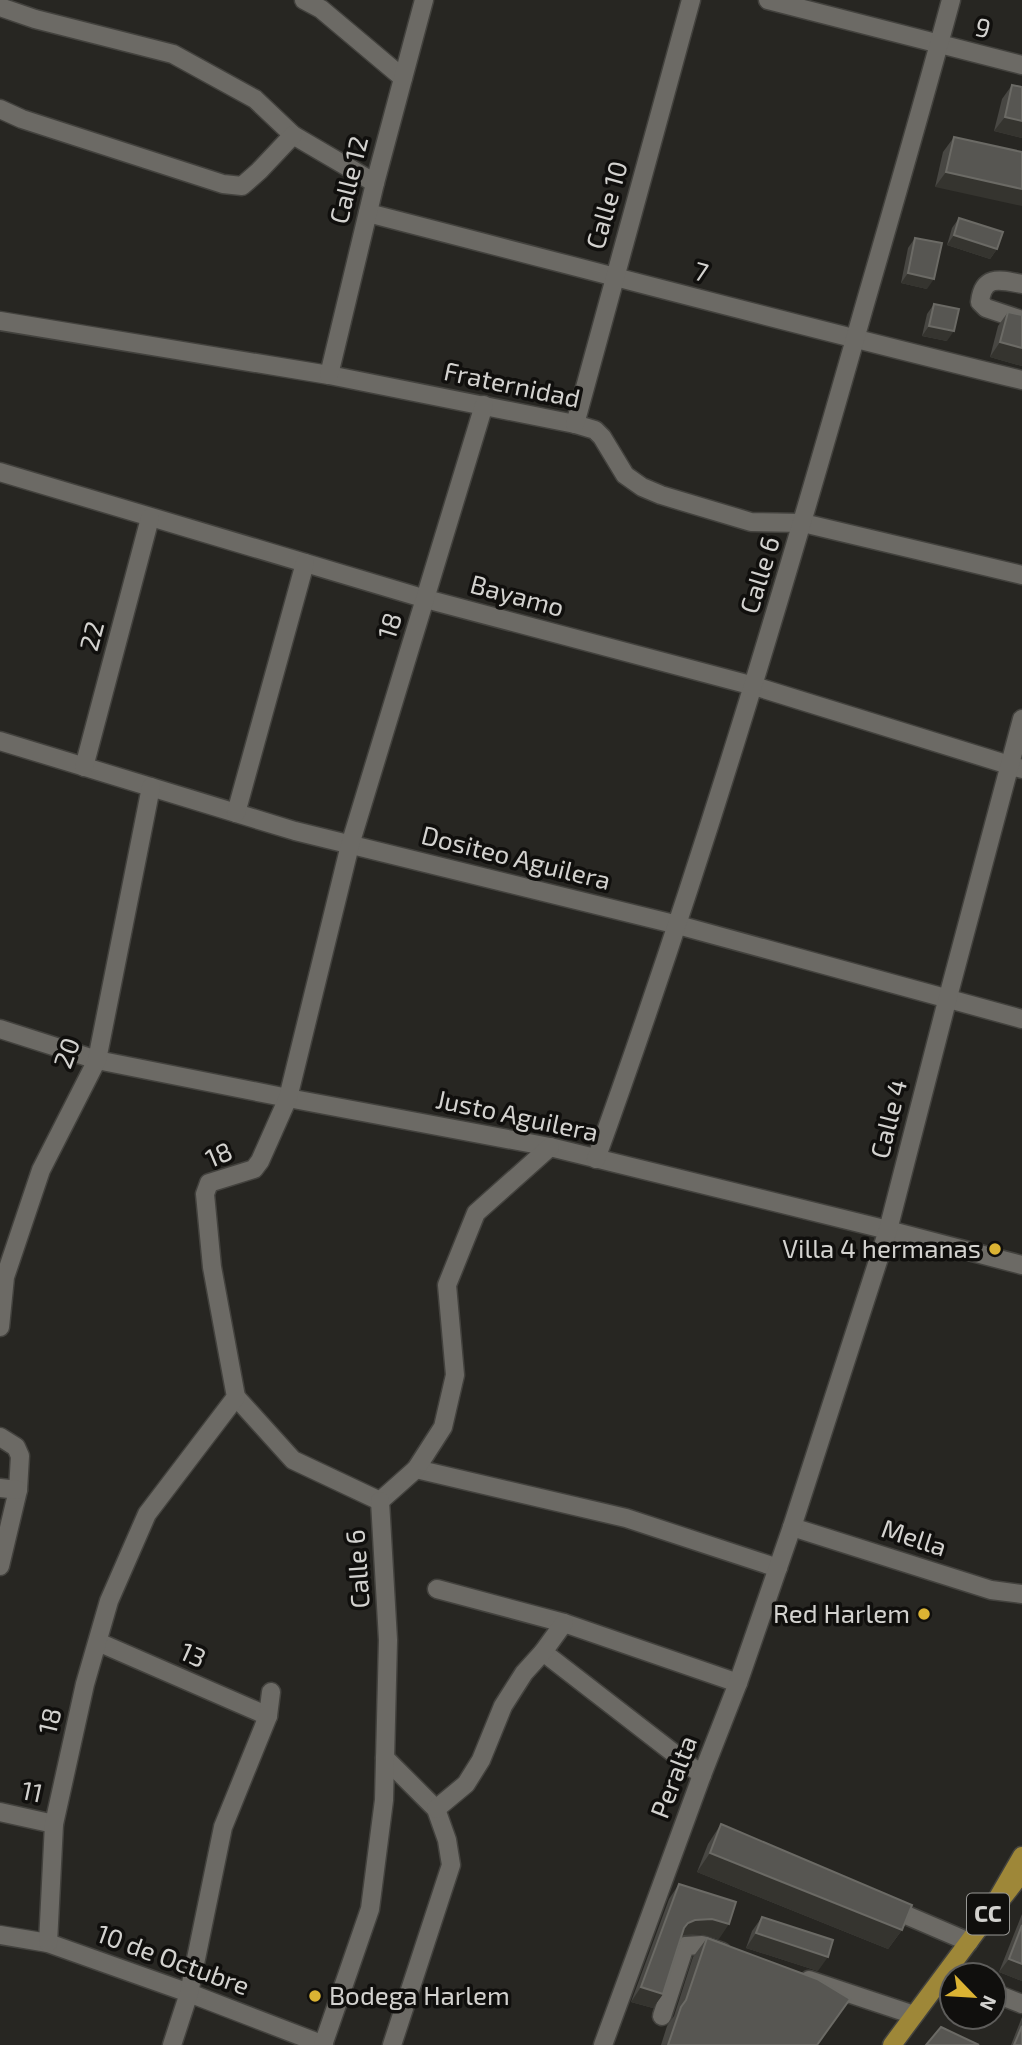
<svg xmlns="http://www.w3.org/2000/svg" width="1022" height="2045" font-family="'Exo 2',sans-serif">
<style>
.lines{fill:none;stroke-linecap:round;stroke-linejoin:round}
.minor-casing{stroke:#43423e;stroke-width:21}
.major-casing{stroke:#43423e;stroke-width:21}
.minor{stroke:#6c6a65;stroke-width:18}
.major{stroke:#9e8738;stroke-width:18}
.wall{fill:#484743}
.shaded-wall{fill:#35342f}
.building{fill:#575652;stroke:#6b6a65;stroke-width:2}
.poi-dot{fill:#dbb333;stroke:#100f0d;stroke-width:2.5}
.labels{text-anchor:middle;stroke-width:7;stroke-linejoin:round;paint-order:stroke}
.shield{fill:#100f0d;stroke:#989895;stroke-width:2}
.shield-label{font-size:24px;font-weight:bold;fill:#d3d2cf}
.street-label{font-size:26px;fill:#d3d2cf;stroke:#100f0d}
.poi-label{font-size:26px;fill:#d3d2cf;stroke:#100f0d;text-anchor:end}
</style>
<rect width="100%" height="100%" fill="#272622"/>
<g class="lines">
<!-- minor casing -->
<g class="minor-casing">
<g id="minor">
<polyline points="304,0 321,9 403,78"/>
<polyline points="768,0 1022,65"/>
<polyline points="0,7 35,19 173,54 255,99 293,135 375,183"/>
<polyline points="0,109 22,119 223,184 242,186 259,171 293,135"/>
<path d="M368,213C586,269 803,327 1022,380"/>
<path d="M1022,284C1001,280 983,274 980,302L986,308L1022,320"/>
<polyline points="0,321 329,375 575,424 595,430 602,437 625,475 642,487 661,495 751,522 803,523 1022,575"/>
<polyline points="329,375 375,183 424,0"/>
<polyline points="575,424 691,0"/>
<polyline points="0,472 426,599 754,686 1022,769"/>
<polyline points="0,741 295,831 678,925 1022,1019"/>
<polyline points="84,767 150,518"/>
<polyline points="236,813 305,563"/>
<polyline points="0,1029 97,1060 288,1098 550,1147 888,1230 1022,1265"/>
<path d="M596,1159C697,880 782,596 863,311C893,207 923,104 951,0"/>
<polyline points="0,1327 5,1277 41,1170 97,1060 151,787"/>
<polyline points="236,1397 293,1460 380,1501"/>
<polyline points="0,1437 16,1447 20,1456 18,1490 0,1566"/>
<polyline points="416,1469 626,1518 778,1568"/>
<polyline points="0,1488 18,1490"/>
<polyline points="380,1501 416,1469 443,1427 455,1375 447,1285 476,1213 550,1147"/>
<polyline points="792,1527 991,1590 1022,1594"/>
<polyline points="437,1589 564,1623 738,1683"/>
<polyline points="98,1642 268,1716"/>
<polyline points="543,1652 702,1775"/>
<polyline points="385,1758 436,1809 447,1840 451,1865 392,2045"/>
<polyline points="436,1809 466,1784 481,1760 503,1706 524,1673 543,1652 564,1623"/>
<polyline points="0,1812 54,1824"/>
<polyline points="885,1906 969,1942"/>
<polyline points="0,1935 48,1943 189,1993 324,2045"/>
<polyline points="48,1943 54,1824 85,1684 109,1601 147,1514 236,1397 212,1267 205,1194 209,1183 254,1169 260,1161 288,1098 350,845 484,405"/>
<polyline points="809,1980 914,2015"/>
<polyline points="994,1993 1022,2004"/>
<polyline points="662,2016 685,1946 702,1945 722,1952"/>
<polyline points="172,2045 189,1993 223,1827 268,1716 271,1692"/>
<polyline points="323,2045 370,1909 384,1800 388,1640 380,1501"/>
<polyline points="603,2045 702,1775 738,1683 792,1527 888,1230 948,997 1022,719"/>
</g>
</g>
<!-- major casing -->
<g class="major-casing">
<g id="major">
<polyline points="1022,1856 985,1920 1022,1873"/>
<polyline points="892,2045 985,1920"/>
</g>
</g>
<!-- minor -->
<use href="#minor" class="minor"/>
<!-- major -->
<use href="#major" class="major"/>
</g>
<!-- wall -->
<g class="wall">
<polygon points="1012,85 1022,138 994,131 1002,99"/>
<polygon points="954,137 1022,152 935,187 943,152"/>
<polygon points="959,218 997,249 990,259 947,245 952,228"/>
<polygon points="915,238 927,289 901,283 908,248"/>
<polygon points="934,304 947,341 922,336 927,314"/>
<polygon points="1008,312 1022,315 1022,366 990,357 998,326"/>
<polygon points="721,1824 902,1930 888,1949 697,1872 708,1844"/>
<polygon points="679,1884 719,1939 701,1934 682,1936 663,1994 653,2008 631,2002 669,1899"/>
<polygon points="1022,1914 1022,1981 999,1972"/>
<polygon points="762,1917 818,1971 746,1948 752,1931"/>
<polygon points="707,1938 817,2045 661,2045 667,2026 674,2016 693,1957"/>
<polygon points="1022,2017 1022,2045 1011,2045"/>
</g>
<!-- shaded-wall -->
<g class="shaded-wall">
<polygon points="1005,117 1022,121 1022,138 994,131"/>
<polygon points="946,172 1022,189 1022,206 935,187"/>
<polygon points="954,235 997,249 990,259 947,245"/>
<polygon points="908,273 934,279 927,289 901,283"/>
<polygon points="929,326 954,331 947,341 922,336"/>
<polygon points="1000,342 1022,348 1022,366 990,357"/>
<polygon points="710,1853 902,1930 888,1949 697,1872"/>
<polygon points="712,1919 729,1924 719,1939 701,1934 684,1935 678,1938 688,1923 695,1920"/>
<polygon points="756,1933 828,1957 818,1971 746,1948"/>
<polygon points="1009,1959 1022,1964 1022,1981 999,1972"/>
<polygon points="641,1987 663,1994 653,2008 631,2002"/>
</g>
<!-- building -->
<g class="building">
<polygon points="1012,85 1022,87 1022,121 1005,117"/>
<polygon points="954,137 1022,152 1022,189 946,172"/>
<polygon points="959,218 1003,232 997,249 954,235"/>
<polygon points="915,238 942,243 934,279 908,273"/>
<polygon points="934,304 959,309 954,331 929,326"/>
<polygon points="1008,312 1022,315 1022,348 1000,342"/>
<polygon points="721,1824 912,1905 902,1930 710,1853"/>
<polygon points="679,1884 736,1902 729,1924 712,1919 695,1920 688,1923 684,1928 663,1994 641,1987"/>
<polygon points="762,1917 833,1940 828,1957 756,1933"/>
<polygon points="1022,1925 1022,1964 1009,1959"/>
<polygon points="707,1938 817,1979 850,1999 817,2045 668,2045 681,2007 686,2000"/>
<polygon points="1022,2026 1022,2045 1014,2045"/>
<polygon points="941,2027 979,2045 926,2045"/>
</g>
<!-- markers -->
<g class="poi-dot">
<circle cx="995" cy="1249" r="7"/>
<circle cx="924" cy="1614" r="7"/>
<circle cx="315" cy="1996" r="7"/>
</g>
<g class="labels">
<!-- shield labels -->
<rect class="shield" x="967" y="1893.5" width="42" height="41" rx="5"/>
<g class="shield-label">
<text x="988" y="1922">CC</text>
</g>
<!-- street labels -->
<g class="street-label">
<text transform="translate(983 28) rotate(14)" y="9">9</text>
<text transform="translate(349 180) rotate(-76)" y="9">Calle 12</text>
<text transform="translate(607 205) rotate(-74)" y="9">Calle 10</text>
<text transform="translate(701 272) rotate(15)" y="9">7</text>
<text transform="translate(512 385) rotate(12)" y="9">Fraternidad</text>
<text transform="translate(760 575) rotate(-73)" y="9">Calle 6</text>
<text transform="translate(517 596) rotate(15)" y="9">Bayamo</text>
<text transform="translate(390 626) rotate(-73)" y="9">18</text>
<text transform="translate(92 636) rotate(-75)" y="9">22</text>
<text transform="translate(516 858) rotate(14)" y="9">Dositeo Aguilera</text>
<text transform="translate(67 1053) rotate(-70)" y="9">20</text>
<text transform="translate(517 1116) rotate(12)" y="9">Justo Aguilera</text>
<text transform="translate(889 1119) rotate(-76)" y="9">Calle 4</text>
<text transform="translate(219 1155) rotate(-23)" y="9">18</text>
<text transform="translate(914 1538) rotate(18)" y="9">Mella</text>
<text transform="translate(358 1569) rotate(-94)" y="9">Calle 6</text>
<text transform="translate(193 1655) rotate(24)" y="9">13</text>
<text transform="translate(50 1721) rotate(-77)" y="9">18</text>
<text transform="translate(674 1777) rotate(-69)" y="9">Peralta</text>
<text transform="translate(32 1792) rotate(12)" y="9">11</text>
<text transform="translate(173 1960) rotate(20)" y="9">10 de Octubre</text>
</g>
<!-- poi labels -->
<g class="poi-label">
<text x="981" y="1258">Villa 4 hermanas</text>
<text x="910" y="1623">Red Harlem</text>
<text x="329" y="2005" text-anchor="start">Bodega Harlem</text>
</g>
</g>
<!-- north arrow -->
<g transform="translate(973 1996) rotate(115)"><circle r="33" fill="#100f0d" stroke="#5e5d5b" stroke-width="2"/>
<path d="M0-5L12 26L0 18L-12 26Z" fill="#dbb333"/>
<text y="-10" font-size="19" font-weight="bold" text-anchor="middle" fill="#d3d2cf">N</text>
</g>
</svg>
